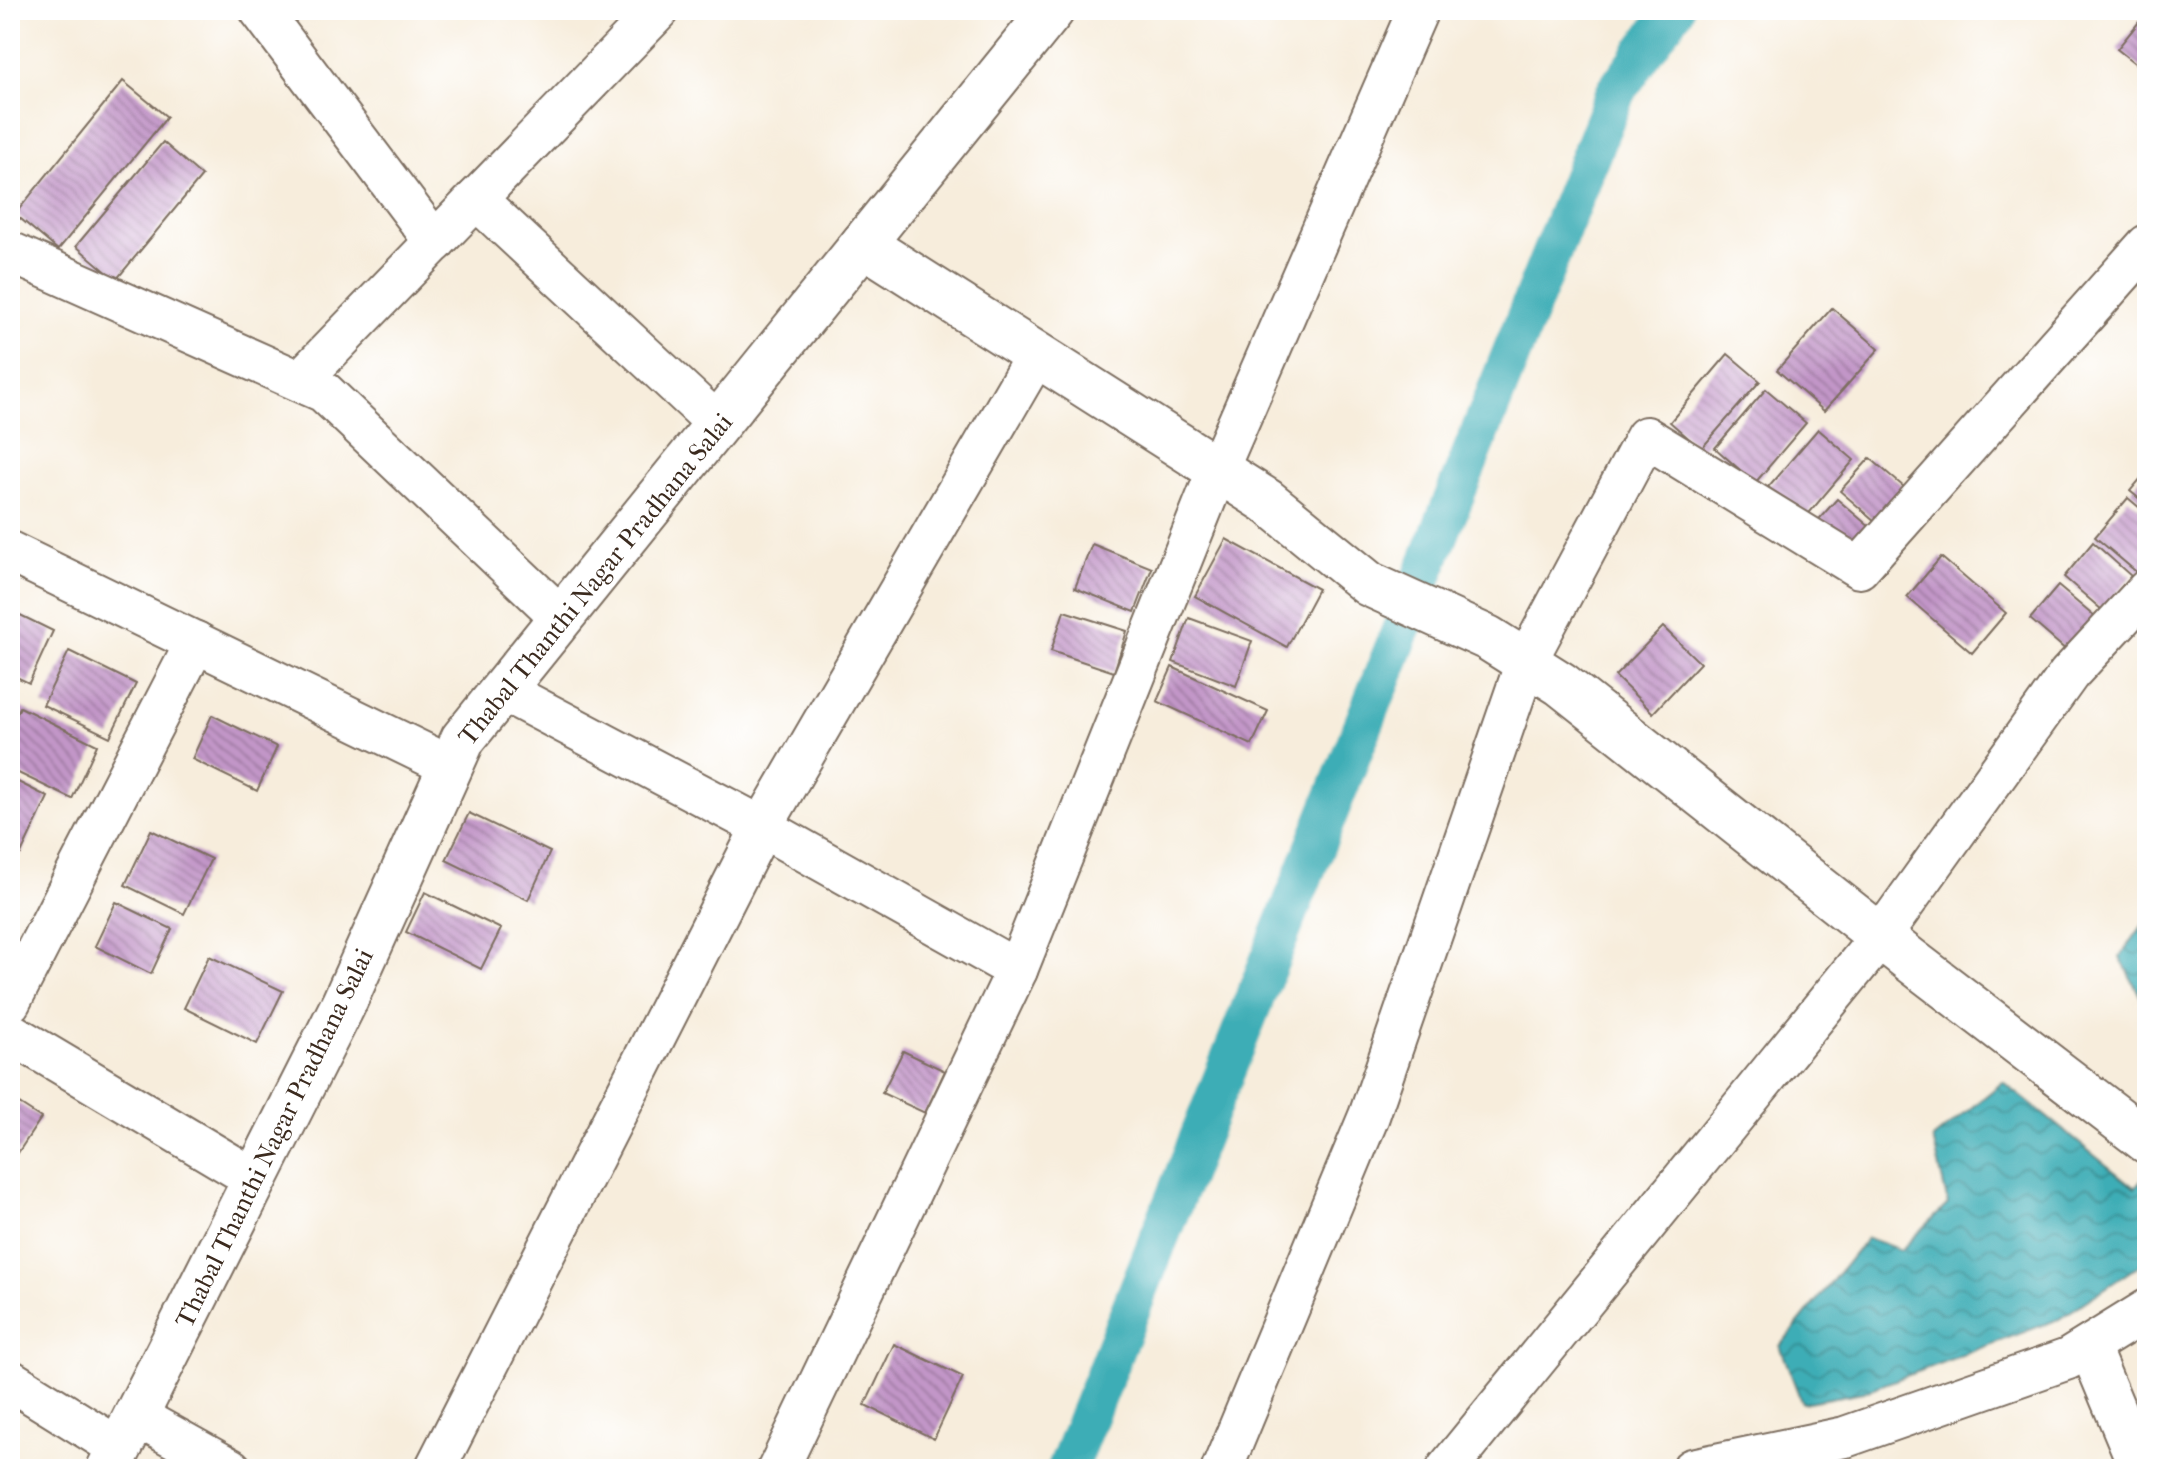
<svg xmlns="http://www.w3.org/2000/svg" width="2157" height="1479" font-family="'IM FELL French Canon',serif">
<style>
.water{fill:url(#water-waves);stroke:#3c6c6a;stroke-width:2}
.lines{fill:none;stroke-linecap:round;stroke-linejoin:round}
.canal{stroke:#3cadb6;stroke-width:40}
.building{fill:url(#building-back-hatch)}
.minor-casing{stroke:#7d6e60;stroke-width:44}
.tertiary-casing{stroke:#7d6e60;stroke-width:48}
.secondary-casing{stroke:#7d6e60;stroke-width:48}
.minor{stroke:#fff;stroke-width:40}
.tertiary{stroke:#fff;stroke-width:44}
.secondary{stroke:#fff;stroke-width:44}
.labels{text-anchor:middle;stroke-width:8;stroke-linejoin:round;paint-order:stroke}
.street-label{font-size:26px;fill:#3b2a1e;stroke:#fff}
</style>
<defs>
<pattern id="water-waves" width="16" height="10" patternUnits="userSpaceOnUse" patternTransform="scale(2)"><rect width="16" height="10" fill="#3cadb6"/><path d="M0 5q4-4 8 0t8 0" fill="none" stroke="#348d93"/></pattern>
<pattern id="building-back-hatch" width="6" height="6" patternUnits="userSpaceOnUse" patternTransform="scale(2)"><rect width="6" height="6" fill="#c296c8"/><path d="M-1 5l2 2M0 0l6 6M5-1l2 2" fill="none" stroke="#9f7ba2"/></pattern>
</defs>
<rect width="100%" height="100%" fill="#fff"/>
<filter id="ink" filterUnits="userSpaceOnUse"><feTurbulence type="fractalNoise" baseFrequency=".0125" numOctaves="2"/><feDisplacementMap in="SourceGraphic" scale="16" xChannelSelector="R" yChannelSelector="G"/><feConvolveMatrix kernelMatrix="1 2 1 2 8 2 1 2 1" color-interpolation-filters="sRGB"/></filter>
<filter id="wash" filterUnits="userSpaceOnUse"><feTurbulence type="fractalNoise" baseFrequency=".006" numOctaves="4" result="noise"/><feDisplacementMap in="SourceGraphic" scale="32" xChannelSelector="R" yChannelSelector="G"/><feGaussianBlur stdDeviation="1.8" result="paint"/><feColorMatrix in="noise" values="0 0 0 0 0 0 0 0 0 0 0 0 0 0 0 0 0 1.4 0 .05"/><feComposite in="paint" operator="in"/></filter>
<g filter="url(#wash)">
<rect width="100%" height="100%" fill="#f7eddc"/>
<!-- water -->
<g class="water">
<polygon points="2147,919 2147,1009 2120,957"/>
<polygon points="2003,1082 2135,1188 2147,1174 2147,1260 2059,1319 1863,1392 1802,1403 1780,1346 1867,1238 1901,1250 1948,1204 1933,1139"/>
</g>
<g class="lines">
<!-- canal -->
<polyline class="canal" points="1067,1469 1616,91 1674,10"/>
</g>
<g id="blocks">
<!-- building -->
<g class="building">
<polygon points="2147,12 2147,73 2117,49"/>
<polygon points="123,81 167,117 58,250 15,214"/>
<polygon points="163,142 202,176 116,280 76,246"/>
<polygon points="1832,308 1879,349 1824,411 1777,370"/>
<polygon points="1728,354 1760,381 1701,449 1670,422"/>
<polygon points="1766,389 1806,423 1755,483 1715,448"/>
<polygon points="1818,429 1854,460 1805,518 1768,487"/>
<polygon points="1870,458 1911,493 1882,527 1840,491"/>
<polygon points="2147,471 2147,505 2130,491"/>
<polygon points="2128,498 2147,514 2147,567 2140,575 2095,537"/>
<polygon points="1837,499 1878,534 1855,562 1813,526"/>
<polygon points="1226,539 1318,589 1287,647 1195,596"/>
<polygon points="2093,542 2131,576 2102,610 2064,577"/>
<polygon points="1092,544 1152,568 1135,612 1075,588"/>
<polygon points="1941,557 2006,613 1972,653 1907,597"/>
<polygon points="2058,586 2096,618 2067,651 2030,619"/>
<polygon points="10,610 53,631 29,683 10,674"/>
<polygon points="1064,611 1127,631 1114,672 1051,651"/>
<polygon points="1189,618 1252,641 1236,686 1173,662"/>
<polygon points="1663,627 1700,663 1653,713 1615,676"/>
<polygon points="69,651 136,684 110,737 43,705"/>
<polygon points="1172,667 1268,711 1252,745 1157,701"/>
<polygon points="20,707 97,745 72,799 10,769 10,727"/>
<polygon points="212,715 277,747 257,791 192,759"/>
<polygon points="10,778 48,797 21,854 10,849"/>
<polygon points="469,813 550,852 528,900 446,860"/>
<polygon points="151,830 211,859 184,914 125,885"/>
<polygon points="425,892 501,929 481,969 406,932"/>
<polygon points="116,902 172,929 151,974 95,946"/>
<polygon points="209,956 283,991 257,1044 184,1008"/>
<polygon points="903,1051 945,1071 925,1113 882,1093"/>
<polygon points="10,1098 41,1118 10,1165"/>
<polygon points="894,1344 963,1377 934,1439 865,1405"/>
</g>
</g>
</g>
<g filter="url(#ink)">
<use href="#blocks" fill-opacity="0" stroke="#7d6e60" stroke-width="2"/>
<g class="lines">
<!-- minor casing -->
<g class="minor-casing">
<g id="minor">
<polyline points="260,10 435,242"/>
<polyline points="476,199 718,424"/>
<polyline points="10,252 324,392 561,617"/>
<polyline points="1037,354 762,827 1017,970 1218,469 1418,10"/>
<polyline points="300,381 659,10"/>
<polyline points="10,552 450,766"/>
<polyline points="10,1002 196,642"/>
<polyline points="10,1033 255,1179"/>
<polyline points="2089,1347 2140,1469"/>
<polyline points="10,1380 119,1448"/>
<polyline points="136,1416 231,1469"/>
<polyline points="435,1469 762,827 502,690"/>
<polyline points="778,1469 1017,970"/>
<polyline points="1222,1469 1369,1116 1526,662 1646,437 1859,568 2147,245"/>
<polyline points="1447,1469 1881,936 2069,674 2147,590"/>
<polyline points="1692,1469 1845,1437 2068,1359 2147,1310"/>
</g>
</g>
<!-- tertiary casing -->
<g class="tertiary-casing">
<polyline id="tertiary" points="863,244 1267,501 1369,584 1488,638 1561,684 1909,959 2147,1141"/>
</g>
<!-- secondary casing -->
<g class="secondary-casing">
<polyline id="secondary" points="109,1469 343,1005 463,739 1052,10"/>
</g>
<!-- minor -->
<use href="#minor" class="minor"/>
<!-- tertiary -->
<use href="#tertiary" class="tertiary"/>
<!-- secondary -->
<use href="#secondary" class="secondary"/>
</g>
</g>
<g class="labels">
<!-- street labels -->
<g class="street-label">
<text transform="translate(595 579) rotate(-51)" y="9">Thabal Thanthi Nagar Pradhana Salai</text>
<text transform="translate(274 1138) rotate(-64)" y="9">Thabal Thanthi Nagar Pradhana Salai</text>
</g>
</g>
<!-- margin -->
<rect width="2157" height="1479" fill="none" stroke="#fff" stroke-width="40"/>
</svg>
